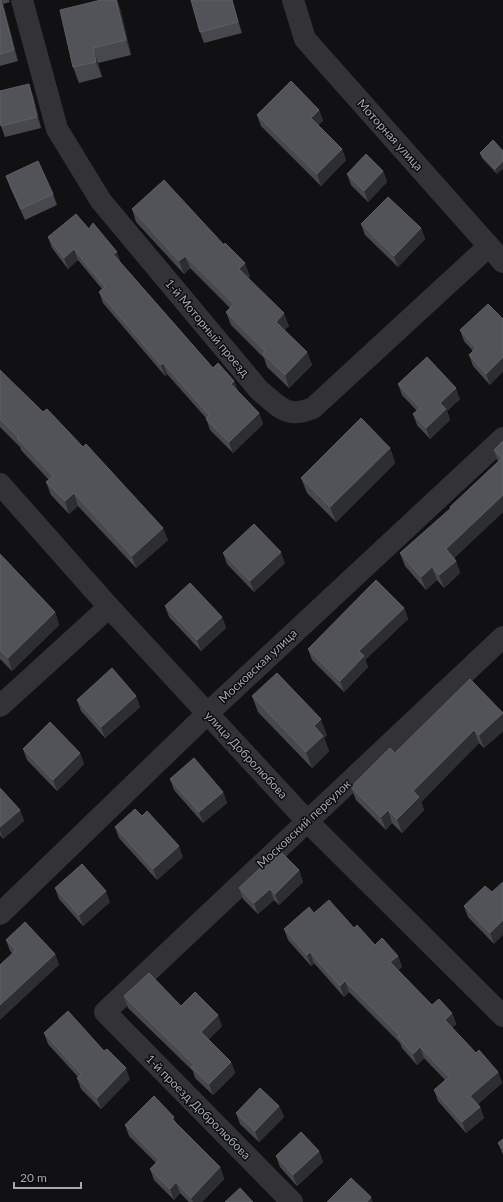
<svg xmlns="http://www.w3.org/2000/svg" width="503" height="1202" font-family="Lato,sans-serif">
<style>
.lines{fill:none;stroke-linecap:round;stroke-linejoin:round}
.minor{stroke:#333337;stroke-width:22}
.wall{fill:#47484e}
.shaded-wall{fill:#2d2e32}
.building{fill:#515359;stroke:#5e6067}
.labels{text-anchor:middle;stroke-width:3;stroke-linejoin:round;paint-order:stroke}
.street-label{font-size:12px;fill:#a3a8b3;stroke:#0c0c0e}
</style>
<rect width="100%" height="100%" fill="#111113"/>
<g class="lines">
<!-- minor -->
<g class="minor">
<path d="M22,0L57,129L101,201L259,390C280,407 286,419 313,408L489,246"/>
<polyline points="293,0 305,39 503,262"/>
<polyline points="0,484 109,607 307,821 503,1016"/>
<polyline points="0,706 109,607"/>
<polyline points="0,914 208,713 503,438"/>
<polyline points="292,1202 105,1012 503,637"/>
</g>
</g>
<!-- wall -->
<g class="wall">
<polygon points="0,0 9,0 10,2 3,4 18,61 0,66"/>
<polygon points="101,0 117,0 121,12 131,55 98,63 102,77 79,83 73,67"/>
<polygon points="232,0 242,33 204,43 200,32"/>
<polygon points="33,95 41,128 5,137 1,126"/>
<polygon points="319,110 323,121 318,125 342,149 346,160 321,186 261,126 257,115"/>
<polygon points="493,140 497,174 482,158 480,153"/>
<polygon points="383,171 387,182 368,202 351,185 347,174"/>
<polygon points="6,176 53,194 57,205 25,220 10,187"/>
<polygon points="132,209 250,276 248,278 289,326 284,330 307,352 312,365 289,388 267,367 264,358 231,325 226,312 230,308 190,268 184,274 136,222"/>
<polygon points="361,224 421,228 425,239 398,267 365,235"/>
<polygon points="89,229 121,263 213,368 234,381 238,391 259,413 263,424 233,453 210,430 206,418 167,374 165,376 103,303 99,292 102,289 78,260 68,269 52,248 48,237"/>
<polygon points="503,319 490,385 473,366 469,355 473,351 464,341 460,330"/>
<polygon points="0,370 168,540 136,568 78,506 69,514 51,495 46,482 49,480 21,450 20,447 0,427"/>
<polygon points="398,384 460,399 447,411 450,420 430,439 417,425 413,414 417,411 402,395"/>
<polygon points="503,441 503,512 454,558 456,561 460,573 444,588 437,580 426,590 405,566 400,553 451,509 450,507 498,462 494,450"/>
<polygon points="390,448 395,463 336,522 307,493 301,478"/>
<polygon points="223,553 285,563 254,592 227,564"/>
<polygon points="0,554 55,612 59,625 12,671 0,659"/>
<polygon points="165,606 222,617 226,628 201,651 169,617"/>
<polygon points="404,608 408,619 365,660 368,667 344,692 312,660 308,649"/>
<polygon points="136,696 140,707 105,738 81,711 77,700"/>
<polygon points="252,696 327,735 324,738 329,751 312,768 258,712"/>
<polygon points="503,714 503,731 484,748 479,743 421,802 424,810 402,833 392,823 386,830 356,800 351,787 395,753"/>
<polygon points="23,749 80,753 84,764 57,791 27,760"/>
<polygon points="170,779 223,792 227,803 203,823 174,790"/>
<polygon points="0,788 20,810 24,821 3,839 0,835"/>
<polygon points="115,827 183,857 157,880 119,838"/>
<polygon points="299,870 303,882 279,905 274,900 258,914 243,899 239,888"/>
<polygon points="55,888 110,902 83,926 59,899"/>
<polygon points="492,892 494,944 468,917 464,906"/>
<polygon points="314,913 354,928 375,945 398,956 402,967 398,970 432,1005 452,1013 456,1024 452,1028 476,1053 498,1072 502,1083 478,1104 480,1107 484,1118 466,1133 438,1101 434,1090 445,1080 424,1058 417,1065 402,1048 400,1043 349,992 344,997 314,963 311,966 288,940 284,929"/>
<polygon points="6,940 55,954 59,965 12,953 10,951"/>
<polygon points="124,996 181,1006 222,1026 208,1040 231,1062 235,1073 213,1095 195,1078 193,1071 128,1008"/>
<polygon points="44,1033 130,1079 101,1109 81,1089 77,1078 78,1077 48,1044"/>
<polygon points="279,1106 284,1117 259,1142 240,1124 236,1113"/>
<polygon points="176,1123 220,1167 224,1179 202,1202 189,1202 180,1193 174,1200 154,1180 150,1169 156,1163 129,1136 125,1125"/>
<polygon points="503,1139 503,1155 498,1143"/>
<polygon points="319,1151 323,1162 297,1186 280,1167 276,1156"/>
</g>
<!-- shaded-wall -->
<g class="shaded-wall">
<polygon points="1,0 2,0 3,4 18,61 14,50"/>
<polygon points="116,0 121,12 131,55 126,40"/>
<polygon points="232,0 242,33 238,22"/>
<polygon points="93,48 98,63 102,77 96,62"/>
<polygon points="29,84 33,95 41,128 37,117"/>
<polygon points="319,110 323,121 315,129 311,118"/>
<polygon points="342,149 346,160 321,186 317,174"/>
<polygon points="503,161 503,169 497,174 495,169"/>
<polygon points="383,171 387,182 368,202 364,191"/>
<polygon points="421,228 425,239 398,267 394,256"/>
<polygon points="74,249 78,260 68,269 64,258"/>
<polygon points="117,252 121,263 113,254"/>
<polygon points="185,256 190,268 184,274 179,261"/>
<polygon points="245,263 250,276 244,282 239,269"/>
<polygon points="284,313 289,326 280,334 276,322"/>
<polygon points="307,352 312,365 289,388 285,375"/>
<polygon points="503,357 503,372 490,385 486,374"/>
<polygon points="163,363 167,374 165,376 161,365"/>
<polygon points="234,381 238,392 231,384"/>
<polygon points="456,388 460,399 447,411 450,420 430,439 426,428 440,403"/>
<polygon points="259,413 263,424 233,453 229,442"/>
<polygon points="390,448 395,463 336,522 330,507"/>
<polygon points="74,493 78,506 69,514 65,501"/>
<polygon points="503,495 503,512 450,562 446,549"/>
<polygon points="163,528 168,540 136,568 132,556"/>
<polygon points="281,552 285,563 254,592 250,581"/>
<polygon points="456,561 460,573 444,588 439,575"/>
<polygon points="432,567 437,580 426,590 421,577"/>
<polygon points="404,608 408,619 365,660 368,667 344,692 340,681 359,651"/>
<polygon points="55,612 59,625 12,671 8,658"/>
<polygon points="222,617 226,628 201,651 197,640"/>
<polygon points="136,696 140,707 105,738 101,727"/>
<polygon points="503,713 503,731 484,748 479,735"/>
<polygon points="321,719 327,735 324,738 329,751 312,768 306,752 314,726"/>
<polygon points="474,730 479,743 421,802 424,810 402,833 397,819 413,791"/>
<polygon points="80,753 84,764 57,791 53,780"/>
<polygon points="223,792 227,803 203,823 199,812"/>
<polygon points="20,810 24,821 3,839 0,830 0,827"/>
<polygon points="388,810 392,823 386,830 381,817"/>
<polygon points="179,846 183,857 157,880 153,869"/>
<polygon points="299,870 303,882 279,905 275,894"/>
<polygon points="270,889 274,900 258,914 254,903"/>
<polygon points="106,891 110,902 83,926 79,915"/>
<polygon points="503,920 503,935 494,944 490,933"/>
<polygon points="310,952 314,963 311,966 307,955"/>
<polygon points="55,954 59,965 0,1020 0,1005"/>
<polygon points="398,956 402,967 394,973 390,962"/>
<polygon points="345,981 349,992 344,997 340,986"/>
<polygon points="452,1013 456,1024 449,1031 445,1020"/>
<polygon points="218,1015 222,1026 205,1043 201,1032"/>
<polygon points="420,1047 424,1058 417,1065 413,1054"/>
<polygon points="231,1062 235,1073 213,1095 209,1084"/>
<polygon points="126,1068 130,1079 101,1109 97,1098"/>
<polygon points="498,1072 502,1083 474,1107 470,1096"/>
<polygon points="279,1106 284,1117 259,1142 255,1131"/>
<polygon points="480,1107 484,1118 466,1133 462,1122"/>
<polygon points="174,1117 178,1128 172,1119"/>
<polygon points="319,1151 323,1162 297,1186 293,1175"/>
<polygon points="220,1167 224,1179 202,1202 193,1202 191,1198"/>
<polygon points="176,1182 180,1193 174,1200 170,1189"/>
<polygon points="371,1197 373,1202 367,1202"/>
</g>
<!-- building -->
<g class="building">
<polygon points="0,0 1,0 14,50 0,54"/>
<polygon points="101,0 116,0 126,40 93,48 96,62 73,67 60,10"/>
<polygon points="191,0 232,0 238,22 200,32"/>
<polygon points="291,81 319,110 311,118 342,149 317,174 257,115"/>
<polygon points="29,84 37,117 1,126 0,121 0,91"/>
<polygon points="493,140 503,151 503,161 495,169 480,153"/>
<polygon points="366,154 383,171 364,191 347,174"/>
<polygon points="38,161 53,194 21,209 6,176"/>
<polygon points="164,180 224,245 225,243 245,263 239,269 284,313 276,322 307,352 285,375 263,354 265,351 226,312 234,304 185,256 179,261 132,209"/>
<polygon points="388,197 421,228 394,256 361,224"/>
<polygon points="76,214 89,229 93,223 117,252 113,254 213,368 218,363 234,381 231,384 259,413 229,442 206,419 209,415 163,363 161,365 99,292 105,287 74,249 64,258 48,237"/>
<polygon points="488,304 503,319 503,357 486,374 469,355 476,348 460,330"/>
<polygon points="427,357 456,388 440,403 446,409 426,428 413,414 420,408 398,384"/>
<polygon points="0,370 43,412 47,409 83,447 86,444 163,528 132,556 74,493 65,501 46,482 53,476 17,438 18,437 0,419"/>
<polygon points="361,418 390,448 330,507 301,478"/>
<polygon points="503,441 503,495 446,549 456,561 439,575 432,567 421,577 400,553 451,508 450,507 502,458 494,450"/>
<polygon points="254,524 281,552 250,581 223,553"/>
<polygon points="0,554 55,612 8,658 0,650"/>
<polygon points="376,580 404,608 359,651 364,656 340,681 308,649"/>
<polygon points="190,583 222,617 197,640 165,606"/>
<polygon points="112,668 136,696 101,727 77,700"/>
<polygon points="277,673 321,719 314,726 323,736 306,752 252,696"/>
<polygon points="470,679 503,713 479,735 474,730 413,791 419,797 397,819 388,810 381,817 351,787 390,748 395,753"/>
<polygon points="50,722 80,753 53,780 23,749"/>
<polygon points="194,758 223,792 199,812 170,779"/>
<polygon points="0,788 20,810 0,827"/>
<polygon points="135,809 142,816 147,811 179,846 153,869 115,827"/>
<polygon points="279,850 299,870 275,894 270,889 254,903 239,888"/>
<polygon points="82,864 106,891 79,915 55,888"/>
<polygon points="503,882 503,920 490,933 464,906 485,886 492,892"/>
<polygon points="329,900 354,928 357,925 375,945 382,938 398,956 390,962 432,1005 439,999 452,1013 445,1020 476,1053 479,1050 498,1072 470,1096 480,1107 462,1122 434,1090 449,1077 420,1047 413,1054 398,1037 400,1036 345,981 340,986 310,952 307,955 284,929 309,907 314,913"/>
<polygon points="25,922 55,954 0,1005 0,965 16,950 6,940"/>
<polygon points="149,973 181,1006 195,992 218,1015 201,1032 231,1062 209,1084 191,1067 194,1065 124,996"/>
<polygon points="68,1011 104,1051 107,1049 126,1068 97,1098 77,1078 81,1074 44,1033"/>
<polygon points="260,1088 279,1106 255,1131 236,1113"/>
<polygon points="154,1096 174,1117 172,1119 220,1167 191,1198 176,1182 170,1189 150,1169 159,1160 125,1125"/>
<polygon points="301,1132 319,1151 293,1175 276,1156"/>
<polygon points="503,1139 503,1149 498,1143"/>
<polygon points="351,1178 371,1197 367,1202 327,1202"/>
<polygon points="240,1188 253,1202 225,1202"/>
</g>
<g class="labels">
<!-- street labels -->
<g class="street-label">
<text transform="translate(390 135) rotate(48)" y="4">Моторная улица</text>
<text transform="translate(207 328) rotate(50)" y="4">1-й Моторный проезд</text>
<text transform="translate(258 666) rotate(-43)" y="4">Московская улица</text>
<text transform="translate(246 755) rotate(47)" y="4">улица Добролюбова</text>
<text transform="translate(304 824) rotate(-43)" y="4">Московский переулок</text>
<text transform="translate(198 1107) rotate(45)" y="4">1-й проезд Добролюбова</text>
</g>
</g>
<!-- scale -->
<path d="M14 1182v6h67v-6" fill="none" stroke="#a3a8b3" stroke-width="2"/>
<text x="20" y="1182" font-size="12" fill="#a3a8b3" stroke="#0c0c0e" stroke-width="3" paint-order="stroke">20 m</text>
</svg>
